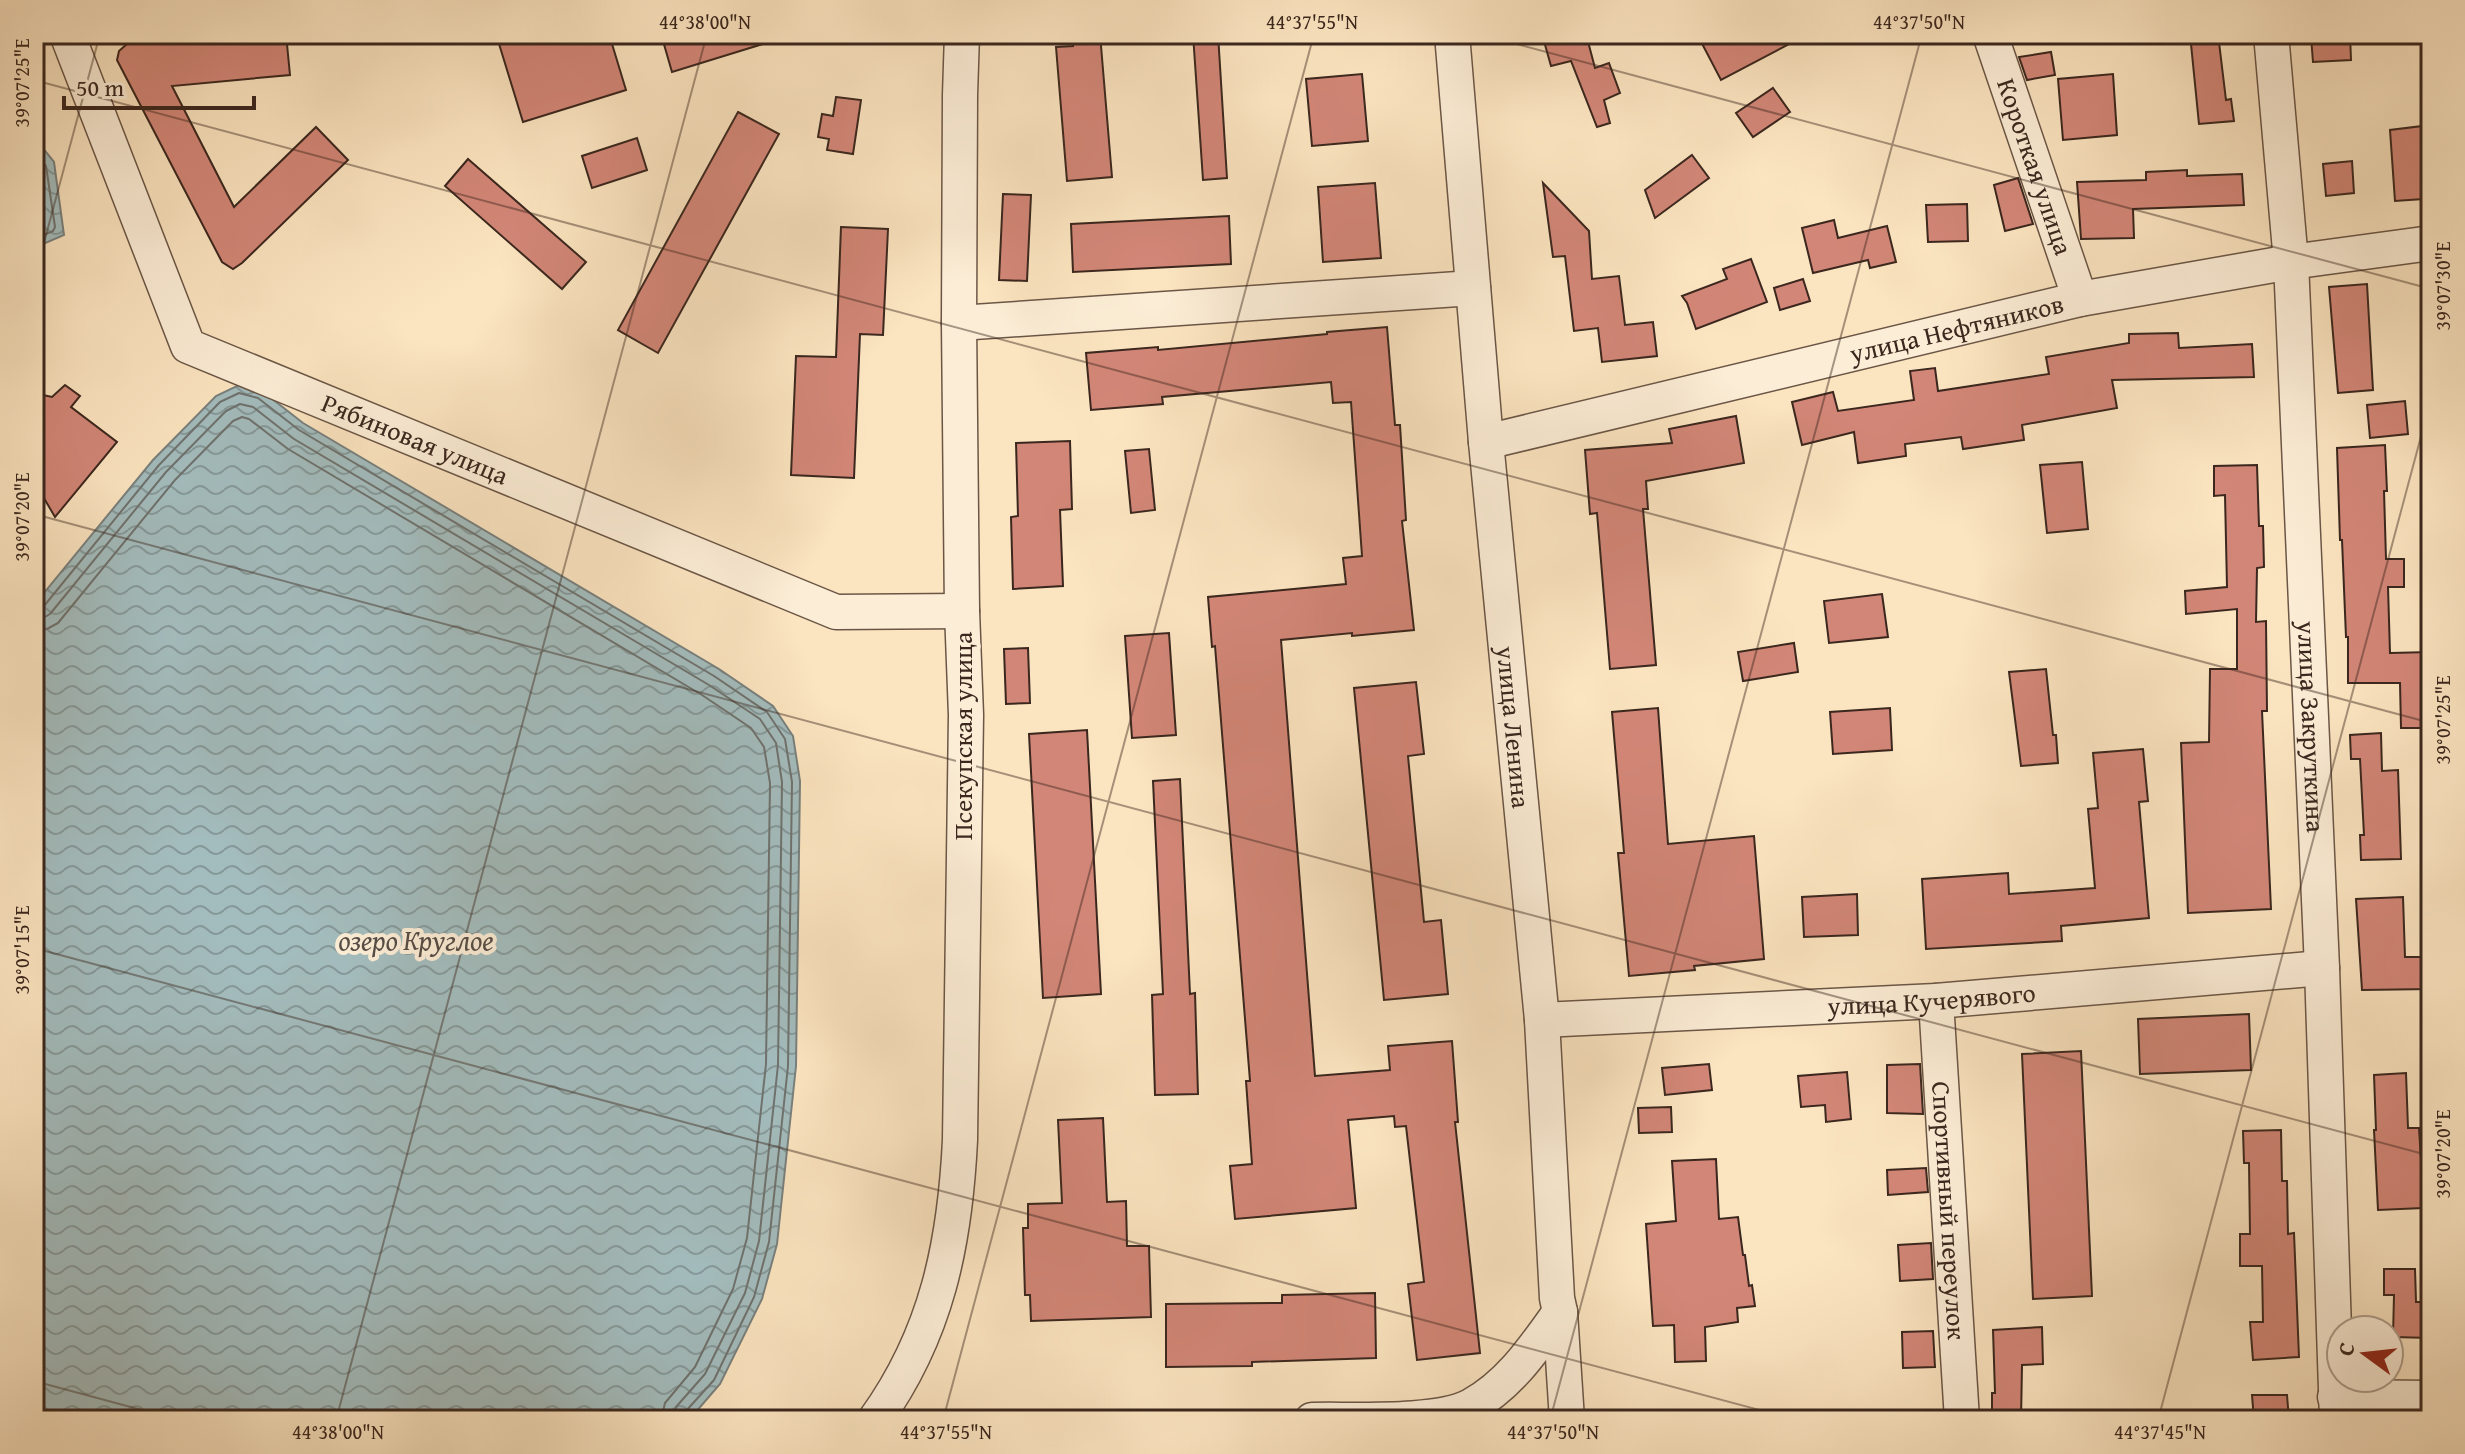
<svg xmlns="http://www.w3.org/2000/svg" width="2465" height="1454" font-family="'Gentium Book Plus',serif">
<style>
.water{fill:url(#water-waves);stroke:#79807d;stroke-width:2}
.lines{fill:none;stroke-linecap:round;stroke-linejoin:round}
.shore{stroke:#6f726e;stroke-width:2}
.building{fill:#d28677;stroke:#3b271e;stroke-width:2}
.minor-casing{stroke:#6b5646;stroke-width:37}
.minor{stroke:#fcedd6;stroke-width:34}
.ticks{fill:none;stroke:#3b271e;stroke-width:2;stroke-opacity:0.45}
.labels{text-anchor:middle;stroke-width:8;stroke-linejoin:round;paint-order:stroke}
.street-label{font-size:26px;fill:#3b271e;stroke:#fcedd6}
.water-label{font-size:28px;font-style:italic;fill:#554c46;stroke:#fcedd6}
.neatline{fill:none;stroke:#3b271e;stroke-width:3}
.ticks-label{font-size:20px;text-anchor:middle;fill:#3b271e}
</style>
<defs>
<pattern id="water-waves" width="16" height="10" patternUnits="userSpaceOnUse" patternTransform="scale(2)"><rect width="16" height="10" fill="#a3bcbd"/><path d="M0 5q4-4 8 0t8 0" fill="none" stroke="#869999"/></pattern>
</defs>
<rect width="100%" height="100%" fill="#fbe4c0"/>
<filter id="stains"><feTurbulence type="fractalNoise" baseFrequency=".0025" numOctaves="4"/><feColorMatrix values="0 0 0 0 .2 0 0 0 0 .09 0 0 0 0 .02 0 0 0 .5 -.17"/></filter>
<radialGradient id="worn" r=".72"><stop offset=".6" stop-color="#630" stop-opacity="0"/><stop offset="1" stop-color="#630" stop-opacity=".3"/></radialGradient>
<!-- water -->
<g class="water">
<polygon points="34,137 54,162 64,235 34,248"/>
<polygon points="239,385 262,391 303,423 719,669 773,706 793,736 800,781 796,1066 777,1244 762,1299 720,1384 689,1420 34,1420 34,605 153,460 216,396"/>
</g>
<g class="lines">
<!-- shore -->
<g class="shore">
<polyline points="34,150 46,166 55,227 53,231 34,239"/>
<polyline points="34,609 44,606 159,465 220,402 239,393 258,398 299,430 714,676 767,712 785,739 792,782 788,1066 769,1242 754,1297 714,1380 685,1412 683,1420"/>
<polyline points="34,619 43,618 50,614 166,472 226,411 240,404 253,407 294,439 709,685 760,719 776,743 782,782 778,1065 759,1241 745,1293 705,1374 676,1407 673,1420"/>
<polyline points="34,631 47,629 58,623 175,480 233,421 242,417 249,419 288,449 702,695 751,728 764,747 770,783 766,1064 747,1238 733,1289 695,1367 665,1403 661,1420"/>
</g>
</g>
<!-- building -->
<g class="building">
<polygon points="242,34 286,34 290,75 172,86 234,207 316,127 348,160 242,263 233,269 222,262 117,60 119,51 127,44"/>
<polygon points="496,34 609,34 626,90 523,122"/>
<polygon points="661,34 778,34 779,39 672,72"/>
<polygon points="1072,34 1100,34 1112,177 1067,181 1056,47 1073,46"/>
<polygon points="1193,34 1218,34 1227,178 1203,180"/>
<polygon points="1542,34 1586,34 1595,68 1609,63 1620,93 1604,100 1610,123 1597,127 1571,61 1551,66"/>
<polygon points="1697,34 1808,34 1721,80"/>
<polygon points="2190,34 2218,34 2226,100 2231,99 2234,121 2199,124"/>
<polygon points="2350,34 2351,60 2313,62 2311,37"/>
<polygon points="2051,52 2055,75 2027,80 2019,57"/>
<polygon points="1362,74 1368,141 1312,146 1306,79"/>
<polygon points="2113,74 2117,135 2063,140 2058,79"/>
<polygon points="1773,88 1790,112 1753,137 1736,113"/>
<polygon points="836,97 861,100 853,154 827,150 829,139 818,137 822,114 833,116"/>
<polygon points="738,112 779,134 658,353 618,330"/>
<polygon points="2431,125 2431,151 2421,152 2423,199 2395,201 2390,130"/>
<polygon points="637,138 647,170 592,188 582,156"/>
<polygon points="1692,155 1709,178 1655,218 1645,190"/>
<polygon points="468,159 586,262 562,289 445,186"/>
<polygon points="2352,161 2354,193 2326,196 2323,164"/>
<polygon points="2187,170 2187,176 2242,174 2244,205 2133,209 2134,238 2081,239 2077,182 2146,180 2146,172"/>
<polygon points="2018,178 2033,224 2005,231 1994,185"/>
<polygon points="1375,183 1381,258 1323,262 1318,187"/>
<polygon points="1543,183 1589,231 1592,279 1619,276 1625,325 1653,322 1657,356 1602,362 1598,328 1574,331 1565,256 1553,257"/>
<polygon points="1003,194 1031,195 1027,281 999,280"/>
<polygon points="1967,204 1968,241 1928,242 1926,205"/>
<polygon points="1229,216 1231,264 1073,272 1071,224"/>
<polygon points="1834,220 1838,238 1887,226 1896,262 1870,268 1868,260 1813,273 1802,228"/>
<polygon points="841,227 888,229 883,335 860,334 854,478 791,475 796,356 836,357"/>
<polygon points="1751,259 1767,302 1696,329 1687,303 1682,296 1727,279 1723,269"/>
<polygon points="1803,279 1810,301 1780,310 1774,288"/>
<polygon points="2367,284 2373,390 2338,393 2329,287"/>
<polygon points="1387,327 1395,425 1400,425 1406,520 1402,521 1414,630 1352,636 1352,633 1281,640 1315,1076 1390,1070 1388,1046 1452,1041 1458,1122 1455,1122 1480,1353 1417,1360 1408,1284 1424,1282 1406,1126 1395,1127 1394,1116 1348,1120 1356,1208 1235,1219 1230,1166 1252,1164 1246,1081 1250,1081 1215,646 1212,647 1208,597 1346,584 1343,558 1362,556 1351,402 1333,403 1331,382 1162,397 1163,404 1091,410 1086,353 1158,347 1158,350 1327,334 1327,332"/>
<polygon points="2178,333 2179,348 2252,344 2254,377 2112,380 2117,408 2022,425 2024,440 1963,449 1961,437 1905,444 1906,456 1858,463 1854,432 1802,445 1792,402 1833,392 1838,411 1914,400 1910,371 1935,368 1938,391 2049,374 2046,357 2129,343 2129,334"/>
<polygon points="65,385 80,396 71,407 117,442 55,517 34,481 34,393 52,397"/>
<polygon points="2405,401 2408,434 2370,438 2367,405"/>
<polygon points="1736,416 1744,463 1646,481 1648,509 1643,509 1656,665 1610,669 1597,513 1590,514 1585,450 1672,443 1669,429"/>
<polygon points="1070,441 1072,509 1060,510 1063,586 1013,589 1011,517 1018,516 1016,443"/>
<polygon points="2385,445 2387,491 2384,491 2386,559 2404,559 2404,587 2388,587 2390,653 2431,652 2431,728 2401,728 2400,683 2348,683 2348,637 2346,637 2342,540 2340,540 2337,448"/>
<polygon points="1149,449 1155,510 1131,513 1125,451"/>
<polygon points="2082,462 2088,529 2047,533 2040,465"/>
<polygon points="2257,465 2259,526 2263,526 2264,567 2257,568 2256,622 2266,621 2267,711 2262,711 2271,909 2188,913 2181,743 2209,742 2210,669 2237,669 2237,609 2186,614 2185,591 2227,587 2225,495 2214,496 2214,466"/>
<polygon points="1882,594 1888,637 1829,643 1824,601"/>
<polygon points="1169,633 1176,735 1132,738 1125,636"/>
<polygon points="1794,643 1798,672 1743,681 1738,652"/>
<polygon points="1028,648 1030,703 1006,704 1004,649"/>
<polygon points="2046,669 2053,735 2056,735 2058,763 2021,766 2009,672"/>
<polygon points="1416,682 1424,754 1408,756 1424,922 1441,920 1448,994 1384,1000 1354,688"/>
<polygon points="1658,708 1668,844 1754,836 1764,959 1694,966 1695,970 1629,976 1618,853 1624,853 1612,712"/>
<polygon points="1890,708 1892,750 1833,754 1830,712"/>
<polygon points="1087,730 1101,994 1043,998 1029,734"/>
<polygon points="2381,733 2382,771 2398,770 2401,859 2361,860 2360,835 2364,835 2360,759 2351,759 2350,735"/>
<polygon points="2143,749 2148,801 2139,802 2149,918 2061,926 2062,941 1926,949 1922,879 2008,873 2009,894 2095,888 2088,809 2098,808 2093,753"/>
<polygon points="1180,779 1190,994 1195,993 1198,1094 1155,1095 1152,995 1163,994 1153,781"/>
<polygon points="1857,894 1858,935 1804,937 1802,897"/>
<polygon points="2403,897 2405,957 2431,957 2431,989 2362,990 2356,899"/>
<polygon points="2249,1014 2251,1070 2140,1074 2138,1019"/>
<polygon points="2081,1051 2092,1296 2033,1299 2022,1054"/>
<polygon points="1709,1064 1712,1090 1665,1095 1662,1068"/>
<polygon points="1920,1064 1923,1114 1887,1113 1887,1065"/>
<polygon points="1847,1072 1851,1119 1826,1122 1825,1105 1801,1107 1798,1076"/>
<polygon points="2406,1073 2408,1128 2419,1128 2422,1176 2431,1176 2431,1195 2423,1196 2423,1208 2378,1210 2374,1130 2376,1130 2374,1075"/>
<polygon points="1671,1107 1672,1132 1639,1133 1638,1108"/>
<polygon points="1103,1118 1107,1202 1126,1201 1127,1246 1149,1246 1151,1317 1031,1321 1030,1295 1025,1295 1023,1228 1028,1228 1028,1204 1062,1203 1058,1120"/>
<polygon points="2281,1130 2282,1181 2287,1181 2288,1234 2294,1233 2299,1357 2253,1360 2250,1322 2263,1322 2262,1266 2240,1266 2240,1234 2250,1234 2249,1163 2244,1163 2243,1131"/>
<polygon points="1716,1159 1719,1219 1738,1217 1743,1255 1745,1255 1749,1286 1752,1285 1755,1306 1737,1308 1738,1322 1705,1327 1706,1361 1675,1362 1674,1325 1653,1326 1646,1224 1676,1221 1672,1161"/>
<polygon points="1926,1168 1928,1192 1888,1195 1887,1170"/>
<polygon points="1931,1243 1933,1279 1900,1281 1898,1245"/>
<polygon points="2384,1269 2415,1269 2416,1302 2431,1302 2431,1338 2393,1337 2394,1295 2384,1295"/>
<polygon points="1375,1293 1376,1358 1252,1362 1252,1366 1166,1367 1166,1304 1282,1303 1282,1295"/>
<polygon points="2042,1327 2043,1364 2022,1365 2021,1420 1992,1419 1992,1393 1995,1393 1993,1330"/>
<polygon points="1933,1331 1935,1367 1903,1368 1902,1332"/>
<polygon points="2252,1395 2287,1395 2289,1420 2254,1420"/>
</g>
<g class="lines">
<!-- minor casing -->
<g class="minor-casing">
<g id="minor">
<path id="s1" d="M67,34L188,346L836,612L962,611"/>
<path id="s2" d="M1452,34L1486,442L1542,1020L1557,1298L1560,1312L1567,1420"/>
<path id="s3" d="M1990,34L2080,299"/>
<path id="s4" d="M2271,34L2291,262L2322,968L2337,1420"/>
<polyline points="959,323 1473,288"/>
<path id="s5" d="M1486,442L2080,299L2291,262L2431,243"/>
<path id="s6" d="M1936,1001L1962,1420"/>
<path id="s7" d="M1542,1020L1936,1001L2322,968"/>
<polyline points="2335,1397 2431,1398"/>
<path d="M875,1420C937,1334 955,1243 960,1140L966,715L962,611L959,323L960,95L962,34"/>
<path d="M1312,1420C1352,1419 1438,1424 1471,1406C1510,1385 1535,1347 1560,1312"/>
</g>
</g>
<!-- minor -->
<use href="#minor" class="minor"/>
</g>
<!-- ticks -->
<path class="ticks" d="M1479,34L2431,289M34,80L2431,723M34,280L100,34M34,514L2431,1156M34,948L1797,1420M34,1381L179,1420M336,1420L707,34M943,1420L1314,34M1550,1420L1922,34M2158,1420L2431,399"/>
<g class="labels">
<!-- street labels -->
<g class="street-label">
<text dy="9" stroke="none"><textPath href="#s3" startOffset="140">Короткая улица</textPath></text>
<text dy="9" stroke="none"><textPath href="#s5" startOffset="484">улица Нефтяников</textPath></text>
<text dy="9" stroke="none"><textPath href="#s1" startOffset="580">Рябиновая улица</textPath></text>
<text dy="9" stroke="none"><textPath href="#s2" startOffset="696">улица Ленина</textPath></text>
<text dy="9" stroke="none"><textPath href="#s4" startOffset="694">улица Закруткина</textPath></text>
<text transform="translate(963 736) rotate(-90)" y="9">Псекупская улица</text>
<text dy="9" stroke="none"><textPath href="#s7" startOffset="390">улица Кучерявого</textPath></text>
<text dy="9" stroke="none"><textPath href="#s6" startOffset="210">Спортивный переулок</textPath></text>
</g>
<!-- water labels -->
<g class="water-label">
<text x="416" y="950">озеро Круглое</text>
</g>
</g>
<!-- margin -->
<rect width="2465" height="1454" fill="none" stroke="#fbe4c0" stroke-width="88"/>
<!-- north arrow -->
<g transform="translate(2365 1354) rotate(285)"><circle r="38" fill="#fcedd6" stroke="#af9e8c" stroke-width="2"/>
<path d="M0-6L14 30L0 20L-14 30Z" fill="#8f2418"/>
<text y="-12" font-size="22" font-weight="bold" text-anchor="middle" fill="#3b271e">С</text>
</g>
<!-- scale -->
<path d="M64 96v12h190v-12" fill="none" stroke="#3b271e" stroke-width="4"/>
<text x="76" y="96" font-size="24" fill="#3b271e" stroke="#fcedd6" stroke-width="6" paint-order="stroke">50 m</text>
<rect x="44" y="44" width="2377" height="1366" class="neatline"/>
<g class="ticks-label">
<text x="705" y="29">44°38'00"N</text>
<text x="1312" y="29">44°37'55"N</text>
<text x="1919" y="29">44°37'50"N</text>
<text transform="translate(22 83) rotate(-90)" y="7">39°07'25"E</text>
<text transform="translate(2443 286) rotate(-90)" y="7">39°07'30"E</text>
<text transform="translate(22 517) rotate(-90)" y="7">39°07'20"E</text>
<text transform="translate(2443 720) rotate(-90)" y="7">39°07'25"E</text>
<text transform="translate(22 950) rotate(-90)" y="7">39°07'15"E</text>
<text transform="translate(2443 1154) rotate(-90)" y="7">39°07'20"E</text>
<text x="338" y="1439">44°38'00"N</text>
<text x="946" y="1439">44°37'55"N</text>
<text x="1553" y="1439">44°37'50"N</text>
<text x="2160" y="1439">44°37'45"N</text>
</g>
<rect width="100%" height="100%" filter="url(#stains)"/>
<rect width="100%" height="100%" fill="url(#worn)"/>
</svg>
